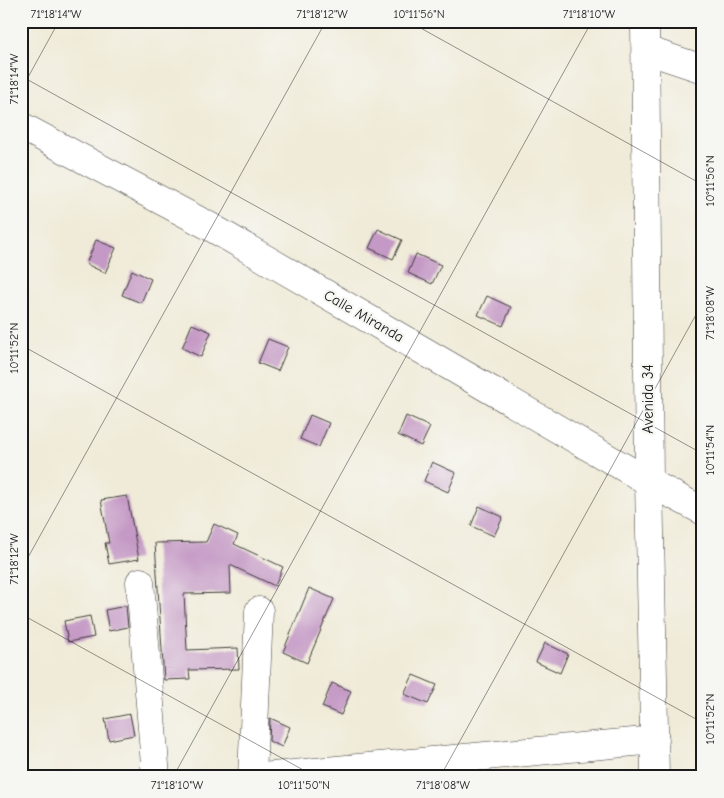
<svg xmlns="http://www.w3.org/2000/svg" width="724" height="798" font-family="'Comic Neue',sans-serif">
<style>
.building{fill:#c499c5}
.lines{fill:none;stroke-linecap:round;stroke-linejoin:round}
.minor-casing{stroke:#3c3b38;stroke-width:29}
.minor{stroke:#fff;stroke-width:28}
.ticks{fill:none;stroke:#1c1c1c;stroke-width:1;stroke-opacity:0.45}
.labels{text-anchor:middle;stroke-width:4.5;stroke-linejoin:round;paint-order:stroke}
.street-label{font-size:15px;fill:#1c1c1c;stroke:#f6f6f2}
.neatline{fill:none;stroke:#1c1c1c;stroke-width:2}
.ticks-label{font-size:12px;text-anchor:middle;fill:#1c1c1c}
</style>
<rect width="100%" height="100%" fill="#f6f6f2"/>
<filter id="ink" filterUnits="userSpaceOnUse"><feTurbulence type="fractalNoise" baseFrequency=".02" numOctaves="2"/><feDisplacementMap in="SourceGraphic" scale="10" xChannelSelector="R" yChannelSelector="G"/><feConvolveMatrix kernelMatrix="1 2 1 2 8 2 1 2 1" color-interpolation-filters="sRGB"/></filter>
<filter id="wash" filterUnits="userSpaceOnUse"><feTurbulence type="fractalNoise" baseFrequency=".0096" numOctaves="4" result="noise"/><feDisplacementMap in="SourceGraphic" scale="20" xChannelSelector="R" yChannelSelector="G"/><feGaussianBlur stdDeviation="1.12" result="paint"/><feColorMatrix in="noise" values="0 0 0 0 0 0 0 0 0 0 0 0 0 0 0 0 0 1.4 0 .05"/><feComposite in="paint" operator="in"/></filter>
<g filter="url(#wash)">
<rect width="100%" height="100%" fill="#f0ebd8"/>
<g id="blocks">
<!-- building -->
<g class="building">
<polygon points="378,229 402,240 393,259 369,248"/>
<polygon points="96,240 116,248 105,273 86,264"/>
<polygon points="416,254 441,265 432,284 408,273"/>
<polygon points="132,270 151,279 141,303 122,295"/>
<polygon points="487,296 511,307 503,326 478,315"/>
<polygon points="192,324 211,332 201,357 182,348"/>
<polygon points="268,339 288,347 278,371 258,363"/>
<polygon points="310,415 329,423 319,447 300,439"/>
<polygon points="406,416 430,427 421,446 398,435"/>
<polygon points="432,462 456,473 448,492 424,481"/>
<polygon points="127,496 139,559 109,564 105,543 109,543 101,500"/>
<polygon points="479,506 503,517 494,536 471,526"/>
<polygon points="214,524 238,535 234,544 283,567 275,586 230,565 231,593 184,594 187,650 238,648 239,669 189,670 190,679 164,680 155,543 206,542"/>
<polygon points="309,588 334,599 307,663 283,652"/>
<polygon points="126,606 128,627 109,631 105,610"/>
<polygon points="90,616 94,637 68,642 64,621"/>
<polygon points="545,643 568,654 560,673 536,662"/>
<polygon points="413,675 437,685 428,704 404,694"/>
<polygon points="332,683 351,691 341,715 322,707"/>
<polygon points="130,714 134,735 109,740 105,719"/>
<polygon points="270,718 290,727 282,747 269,741"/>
</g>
</g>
</g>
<g filter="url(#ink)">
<use href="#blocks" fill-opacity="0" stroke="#3c3b38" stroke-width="1"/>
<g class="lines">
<!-- minor casing -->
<g class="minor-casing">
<g id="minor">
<polyline points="645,21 649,482 655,777"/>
<polyline points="646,50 703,69"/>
<polyline points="21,126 209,226 649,482 703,511"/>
<polyline points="140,582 156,777"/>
<polyline points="252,777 259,611"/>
<polyline points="262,777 655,740"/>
</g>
</g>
<!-- minor -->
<use href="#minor" class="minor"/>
</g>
</g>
<!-- ticks -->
<path class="ticks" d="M408,21L703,185M21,76L703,454M21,90L59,21M21,345L703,723M21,570L326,21M21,614L316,777M173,777L592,21M440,777L703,302"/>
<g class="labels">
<!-- street labels -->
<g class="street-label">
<text transform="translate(364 316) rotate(30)" y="5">Calle Miranda</text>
<text transform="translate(648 399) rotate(-90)" y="5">Avenida 34</text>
</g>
</g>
<!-- margin -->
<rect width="724" height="798" fill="none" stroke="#f6f6f2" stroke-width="55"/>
<rect x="28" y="28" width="668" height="742" class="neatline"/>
<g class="ticks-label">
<text x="56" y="18">71°18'14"W</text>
<text x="322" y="18">71°18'12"W</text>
<text x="419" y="18">10°11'56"N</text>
<text x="589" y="18">71°18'10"W</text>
<text transform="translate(14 79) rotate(-90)" y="4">71°18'14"W</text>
<text transform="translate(710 181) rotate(-90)" y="4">10°11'56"N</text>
<text transform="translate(710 313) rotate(-90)" y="4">71°18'08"W</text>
<text transform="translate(14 348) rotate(-90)" y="4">10°11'52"N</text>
<text transform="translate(710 450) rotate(-90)" y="4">10°11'54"N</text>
<text transform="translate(14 559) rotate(-90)" y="4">71°18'12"W</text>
<text transform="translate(710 719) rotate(-90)" y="4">10°11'52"N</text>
<text x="177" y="789">71°18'10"W</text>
<text x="304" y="789">10°11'50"N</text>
<text x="443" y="789">71°18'08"W</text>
</g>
</svg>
